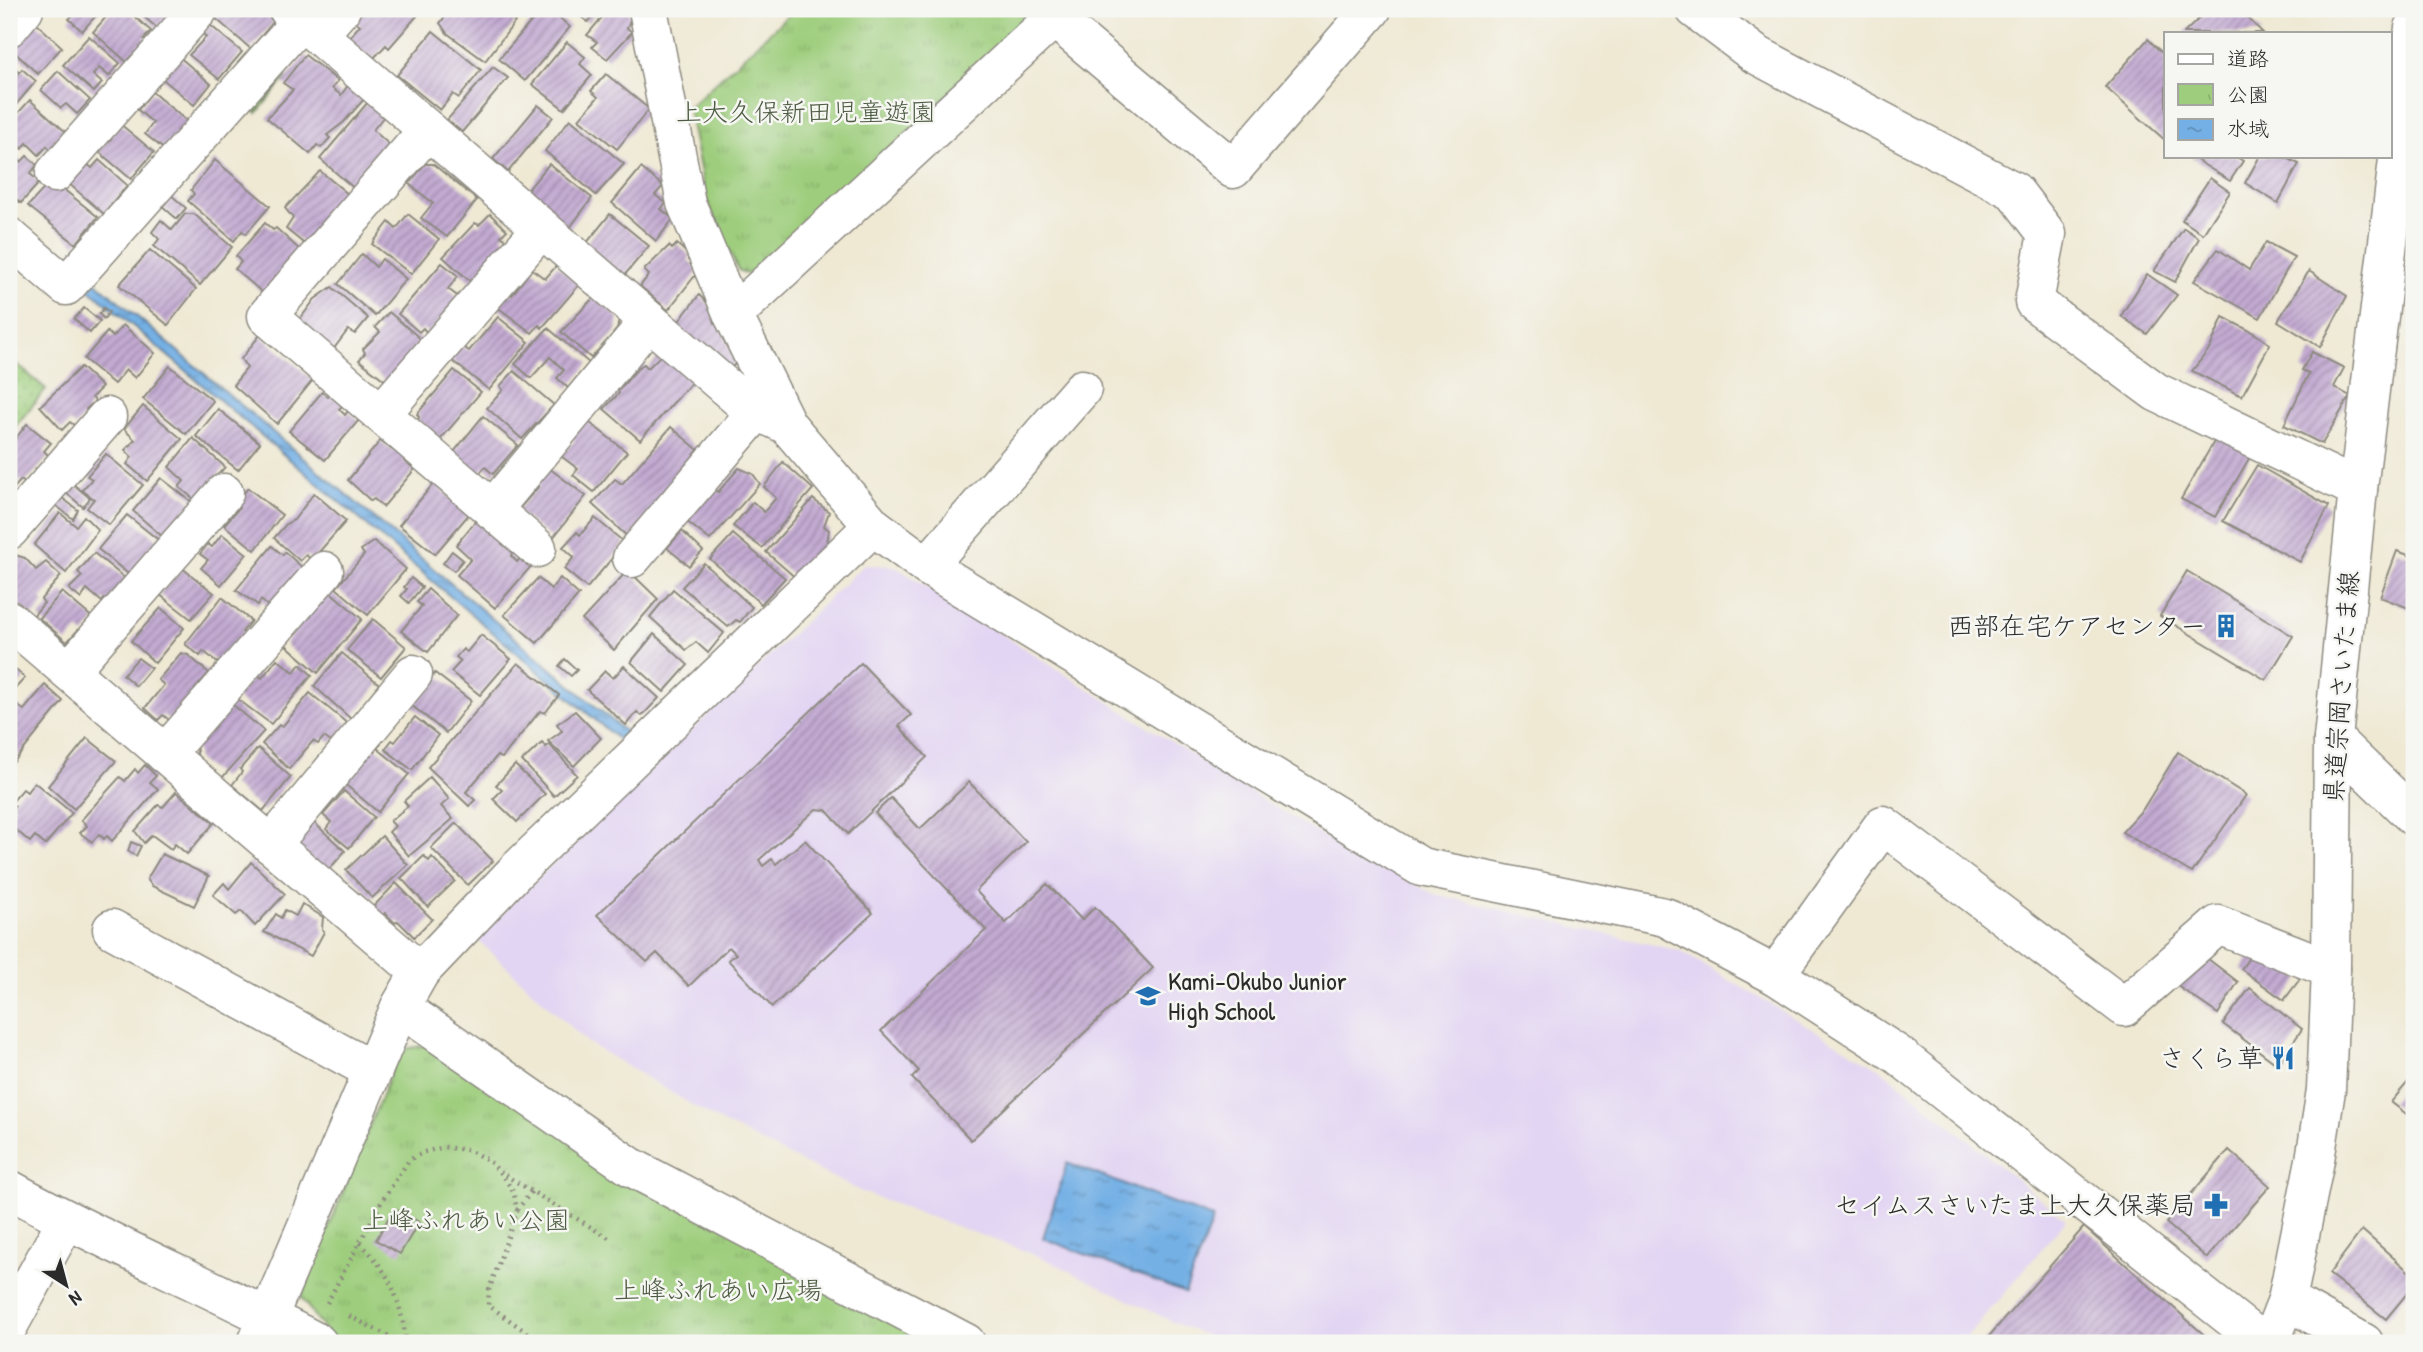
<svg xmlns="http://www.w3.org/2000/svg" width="2423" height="1352" font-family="'Patrick Hand','Klee One',sans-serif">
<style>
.built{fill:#e2d4f3}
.grass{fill:url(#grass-dots);stroke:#647c54;stroke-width:2}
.park{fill:url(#park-tufts);stroke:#647c54;stroke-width:2}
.garden{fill:url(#garden-furrows);stroke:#647c54;stroke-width:2}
.water{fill:url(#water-ripples);stroke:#506e88;stroke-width:2}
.building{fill:url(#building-hatch)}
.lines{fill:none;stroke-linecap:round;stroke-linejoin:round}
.minor-casing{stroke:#8d8a80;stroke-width:41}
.major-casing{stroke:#8d8a80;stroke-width:41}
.path{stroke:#8d8a80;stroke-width:4.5;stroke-dasharray:2 5;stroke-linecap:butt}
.minor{stroke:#fff;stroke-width:38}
.major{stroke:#fff;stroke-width:38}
.labels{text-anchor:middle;stroke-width:5;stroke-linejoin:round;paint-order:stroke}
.park-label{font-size:26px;fill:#4e5c44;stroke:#f6f6f2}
.poi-label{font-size:26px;fill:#2b2b2b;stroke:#f6f6f2;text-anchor:end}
.street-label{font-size:26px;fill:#2b2b2b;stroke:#f6f6f2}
</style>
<defs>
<pattern id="grass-dots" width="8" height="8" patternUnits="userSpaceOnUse" patternTransform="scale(1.75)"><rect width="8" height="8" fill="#9ece7d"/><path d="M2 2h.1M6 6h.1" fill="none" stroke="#88b16c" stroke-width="1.8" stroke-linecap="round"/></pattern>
<pattern id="park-tufts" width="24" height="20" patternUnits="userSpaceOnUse" patternTransform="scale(1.75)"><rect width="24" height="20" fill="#9ece7d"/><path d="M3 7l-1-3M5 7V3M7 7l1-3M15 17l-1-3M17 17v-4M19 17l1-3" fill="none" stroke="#88b16c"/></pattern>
<pattern id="garden-furrows" width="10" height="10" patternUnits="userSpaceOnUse" patternTransform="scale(1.75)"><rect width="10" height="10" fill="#9ece7d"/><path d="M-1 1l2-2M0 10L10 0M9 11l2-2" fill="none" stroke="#88b16c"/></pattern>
<pattern id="water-ripples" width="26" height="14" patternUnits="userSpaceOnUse" patternTransform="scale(1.75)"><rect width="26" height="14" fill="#74b0e5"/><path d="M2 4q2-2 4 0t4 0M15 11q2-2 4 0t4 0" fill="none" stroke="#5f8fba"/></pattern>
<pattern id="building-hatch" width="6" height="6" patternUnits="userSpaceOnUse" patternTransform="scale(1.75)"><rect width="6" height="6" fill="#c3aad2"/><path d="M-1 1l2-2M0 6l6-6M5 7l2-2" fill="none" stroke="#9f8bab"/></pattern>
</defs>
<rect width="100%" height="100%" fill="#f6f6f2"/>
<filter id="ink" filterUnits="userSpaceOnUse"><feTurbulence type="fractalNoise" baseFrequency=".0143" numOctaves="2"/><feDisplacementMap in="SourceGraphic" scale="14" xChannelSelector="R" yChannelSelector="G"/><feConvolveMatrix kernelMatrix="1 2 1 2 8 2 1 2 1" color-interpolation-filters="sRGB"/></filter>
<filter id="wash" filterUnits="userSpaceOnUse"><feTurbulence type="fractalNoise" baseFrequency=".00686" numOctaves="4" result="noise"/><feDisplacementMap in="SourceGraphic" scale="28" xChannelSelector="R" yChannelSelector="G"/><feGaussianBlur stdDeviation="1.57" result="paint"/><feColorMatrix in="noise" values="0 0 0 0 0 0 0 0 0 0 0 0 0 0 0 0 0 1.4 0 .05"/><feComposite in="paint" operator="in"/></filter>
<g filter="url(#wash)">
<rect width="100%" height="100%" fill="#efe9d4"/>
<!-- built -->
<polygon class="built" points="864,565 894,566 1303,825 1434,894 1680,951 1882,1070 2066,1220 1962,1343 1227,1343 1179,1325 1041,1257 864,1193 717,1120 587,1042 476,938"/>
<!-- grass -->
<polygon class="grass" points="9,358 46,389 9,434"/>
<!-- park -->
<g class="park">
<polygon points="795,9 1016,9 1028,21 752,276 738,270 706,199 688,108"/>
<polygon points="427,1045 932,1343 336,1343 332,1341 301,1297 400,1050"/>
</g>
<!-- garden -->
<polygon class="garden" points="294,55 282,72 286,77 257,113 245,104"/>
<!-- water -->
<g class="water">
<polygon points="94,280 628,734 620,741 87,287"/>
<polygon points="1067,1163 1213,1218 1185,1293 1043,1238"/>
</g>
<g id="blocks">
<!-- building -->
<g class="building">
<polygon points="70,9 102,9 82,31 69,19 75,13"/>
<polygon points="113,9 126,9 151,31 144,39 147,42 128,63 93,32"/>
<polygon points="135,9 166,9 171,13 157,28"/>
<polygon points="221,9 259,9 274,21 251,49 214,17"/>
<polygon points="363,9 408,9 417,16 389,48 386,45 372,60 348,39 360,25 353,20"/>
<polygon points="452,9 497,9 515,22 485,61 447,33 440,23"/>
<polygon points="517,9 530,9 525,15"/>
<polygon points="542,9 549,9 570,27 525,81 499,59"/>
<polygon points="581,9 599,9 588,22 577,14"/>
<polygon points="609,9 623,9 632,15 627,28 632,32 607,59 592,47 597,42 587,35"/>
<polygon points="2209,9 2239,9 2263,33 2184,33"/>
<polygon points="36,23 62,47 38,74 12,50"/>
<polygon points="210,25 242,52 219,79 189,55 206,37 203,34"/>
<polygon points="433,31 481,70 459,98 453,94 440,110 397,75"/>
<polygon points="89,36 120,63 109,76 99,68 93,75 102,83 94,92 63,65"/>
<polygon points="2148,39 2163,54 2166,51 2166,141 2105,87"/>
<polygon points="567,42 585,57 580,64 592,75 564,109 532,84"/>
<polygon points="177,55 211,84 194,105 159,76"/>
<polygon points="305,55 338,81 332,88 341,95 349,84 365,98 344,122 327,135 330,138 321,148 317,145 310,154 267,118 293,90 283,83"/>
<polygon points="12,64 19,73 22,69 36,81 9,113 9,66"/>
<polygon points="493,67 508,78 462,132 447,120"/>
<polygon points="58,71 90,100 77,114 66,104 61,108 41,90"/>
<polygon points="606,74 649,109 617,149 579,119 598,97 591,91"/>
<polygon points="152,92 188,122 165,150 145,134 153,123 138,110"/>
<polygon points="30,100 67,133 51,150 47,146 39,155 27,143 22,149 9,137 9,123"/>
<polygon points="368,102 384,116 373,130 393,148 356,190 320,159"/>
<polygon points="538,105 553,117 508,172 493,159"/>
<polygon points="570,119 624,164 596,195 545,151"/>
<polygon points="119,123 154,152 131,179 98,151"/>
<polygon points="9,151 21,162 27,156 37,165 30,174 40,182 21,203 9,193"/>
<polygon points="2190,156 2235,156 2243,161 2230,181"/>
<polygon points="2260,156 2283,156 2299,164 2278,203 2245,183"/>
<polygon points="99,160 127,185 104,214 68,183 86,163 92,168"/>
<polygon points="215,160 270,206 246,234 242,231 234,241 188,201 194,194 191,190"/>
<polygon points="425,164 433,164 477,200 447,237 421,218 433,203 409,184"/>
<polygon points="549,164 592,198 569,229 525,193"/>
<polygon points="641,168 663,186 655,195 666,203 661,209 673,219 656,241 612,203"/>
<polygon points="320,171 349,195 307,246 286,229 293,218 285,208"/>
<polygon points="2210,178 2230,192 2203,234 2182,220"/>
<polygon points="52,180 98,217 76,244 28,206"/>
<polygon points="170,194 186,208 177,219 160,204"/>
<polygon points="185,214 194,214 232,247 200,285 154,246 159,239 152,232 161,220 172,230"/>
<polygon points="408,214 439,239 411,274 372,244 389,222 396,229"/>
<polygon points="490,214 507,230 501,236 510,243 472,283 443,257 475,223 479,225"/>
<polygon points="610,214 649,246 623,277 585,245"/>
<polygon points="265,223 273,230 276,228 301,251 264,294 235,269 241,262 236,256"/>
<polygon points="2184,228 2199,238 2175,282 2154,271"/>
<polygon points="2266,242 2294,257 2260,318 2194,281 2218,249 2249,270"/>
<polygon points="677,244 690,256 688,260 696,267 697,273 668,310 640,286 649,275 644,270 669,246 672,249"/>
<polygon points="150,250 196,289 168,325 119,285"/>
<polygon points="362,254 376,267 382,259 406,279 375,316 338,284"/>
<polygon points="442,263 458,276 448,289 460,298 428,334 423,328 419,332 398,314"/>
<polygon points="557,265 579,285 542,328 539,325 532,333 496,306 507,292 512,295 532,269 545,279"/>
<polygon points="2309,271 2347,296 2320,347 2278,321"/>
<polygon points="2147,274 2177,295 2147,334 2121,316"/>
<polygon points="332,287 368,318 355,334 348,330 332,351 297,323 315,299"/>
<polygon points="699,295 712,307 737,362 729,370 676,325"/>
<polygon points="595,296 619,318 617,330 591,358 561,332"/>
<polygon points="84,308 100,321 90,333 74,319"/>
<polygon points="104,308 109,312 104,319 99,314"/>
<polygon points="389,312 422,340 387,382 359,360 365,353 363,349 380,332 375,327"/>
<polygon points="498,317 529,342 489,390 450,359 462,346 469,351"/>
<polygon points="2223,317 2254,333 2270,344 2242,396 2192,371 2210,348"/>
<polygon points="123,325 155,353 135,378 126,370 114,384 84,359 107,332 113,337"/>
<polygon points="548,328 589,363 568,388 557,378 564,370 550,357 531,378 515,364"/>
<polygon points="260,335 313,380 277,424 233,385 247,368 241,359"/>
<polygon points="2312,352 2344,368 2334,387 2350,396 2322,444 2284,425 2309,373 2302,370"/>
<polygon points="662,354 693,381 640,440 604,409 619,393 618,391 639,367 644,364 648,368"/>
<polygon points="170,366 213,401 186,434 143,399"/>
<polygon points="81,367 102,387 92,397 95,401 86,409 88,413 75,426 70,422 62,430 40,406"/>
<polygon points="454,370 481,392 440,440 418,421 419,417 417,414"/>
<polygon points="514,371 554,405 522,439 487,408 503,390 500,386"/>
<polygon points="322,392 328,397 332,394 344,404 339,409 345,415 348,411 359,420 325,460 289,431"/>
<polygon points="143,406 182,439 147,481 127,464 132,457 125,450 135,440 124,429"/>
<polygon points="218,409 260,443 238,470 196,436"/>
<polygon points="483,416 518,445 493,474 485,467 479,474 453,453"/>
<polygon points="585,419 627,452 594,492 573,475 578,469 561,456 575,440 571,436"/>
<polygon points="27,424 51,443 44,451 49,456 25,483 21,480 13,489 9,485 9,447"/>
<polygon points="671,427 702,453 630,539 592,504 615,479 622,484"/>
<polygon points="2220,431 2254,450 2215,517 2181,499"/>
<polygon points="193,438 225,467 195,500 179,487 184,481 169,467"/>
<polygon points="380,441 394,451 397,448 407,457 404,461 415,469 383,507 374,499 371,501 348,480"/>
<polygon points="106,454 143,485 109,525 87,508 94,499 82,490 92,479 87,476"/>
<polygon points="783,462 813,489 762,548 733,526 753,502 764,512 776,498 764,487"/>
<polygon points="545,465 586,496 552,539 517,511 539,486 533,480"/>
<polygon points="2257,465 2329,506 2300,562 2223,521"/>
<polygon points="739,468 753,474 760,484 710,540 685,520 711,489 718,492"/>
<polygon points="161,478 192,502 164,538 133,511"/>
<polygon points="434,483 470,513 435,554 399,525"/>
<polygon points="73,484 90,498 83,507 65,492"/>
<polygon points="248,488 282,515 255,550 224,525 239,508 235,504"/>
<polygon points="314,493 346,521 312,560 306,555 300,561 274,538 287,523 294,520"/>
<polygon points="61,497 78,510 73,519 54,504"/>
<polygon points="813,499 829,512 824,526 829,530 827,543 797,579 766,552"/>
<polygon points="60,513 76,526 84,516 98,530 66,573 34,545"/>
<polygon points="127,515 161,542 132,577 98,549"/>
<polygon points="478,518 515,550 511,556 517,562 523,555 533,564 495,608 457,575 471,559 456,545"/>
<polygon points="595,518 625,543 587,588 564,569 574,557 563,547 577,532 580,535"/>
<polygon points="682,531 703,551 689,566 667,548"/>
<polygon points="222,534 247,554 221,585 201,568 208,560 200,554 208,544 212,547"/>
<polygon points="733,534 785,578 761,604 710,559"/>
<polygon points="374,541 406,569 368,615 336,588 364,555 361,550"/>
<polygon points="272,546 283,555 285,552 303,568 269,607 261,600 258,605 236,590"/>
<polygon points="452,551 463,560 454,571 443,563"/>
<polygon points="2397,551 2414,557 2414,610 2380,597"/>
<polygon points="94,553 127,580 108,603 104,599 102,602 87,589 81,599 69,589 82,576 78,572"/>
<polygon points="15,555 25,558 36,570 46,562 61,576 41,599 44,603 33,616 9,597 9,561"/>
<polygon points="704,563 752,607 740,622 736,620 728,627 682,587"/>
<polygon points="182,568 214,593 191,619 159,594"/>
<polygon points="628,570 658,599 614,650 582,620"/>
<polygon points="2187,571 2293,636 2266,680 2160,616"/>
<polygon points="411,578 422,587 409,603 401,596 407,589 404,587"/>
<polygon points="538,578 551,589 560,578 579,595 537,643 504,615"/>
<polygon points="327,589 362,619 318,673 285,644"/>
<polygon points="428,589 457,615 428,652 401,631 422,606 417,602"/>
<polygon points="673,589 724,633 708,653 696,642 686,650 650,617"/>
<polygon points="62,592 95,620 84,635 78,630 67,642 39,618"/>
<polygon points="222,597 251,621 242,632 246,635 221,665 203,651 200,656 185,644"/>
<polygon points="161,608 184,628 155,663 131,641"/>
<polygon points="373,619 406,647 381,677 347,650"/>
<polygon points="654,634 688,665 664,692 631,662"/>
<polygon points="481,635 511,659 480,695 451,672 461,661 456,657 463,649 467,652"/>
<polygon points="181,653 188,655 209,673 195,689 199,693 173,723 163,715 158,720 145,708 164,685 158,680"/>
<polygon points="342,653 379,684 351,719 314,686"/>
<polygon points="138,658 151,668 136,686 123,675"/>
<polygon points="277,659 294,672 300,664 312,675 271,724 236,698 256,673 262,678"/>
<polygon points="565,659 577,670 571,676 559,666"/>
<polygon points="518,663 559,695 545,713 540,711 502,758 497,756 466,792 475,800 469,806 428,767"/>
<polygon points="861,663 911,715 899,726 927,757 848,834 826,810 816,809 759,860 763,866 772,859 776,864 805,840 873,913 772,1007 728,960 736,954 729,947 689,986 657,953 647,962 597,915"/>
<polygon points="9,664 25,678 9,695"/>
<polygon points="624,666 659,698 642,716 637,712 626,725 587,690 605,671 613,678"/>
<polygon points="435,673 471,701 446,733 410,704"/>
<polygon points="45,685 63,701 13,763 9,759 9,721 13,715 9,711 15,704 24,710"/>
<polygon points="310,693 348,724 331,742 324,737 318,744 313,741 289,769 262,744 279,725 282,727"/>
<polygon points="232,704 264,731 222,778 198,760 196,745"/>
<polygon points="575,711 601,738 574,766 548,741 562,731 557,724"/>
<polygon points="415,717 438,735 412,770 385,749 392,740 395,742"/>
<polygon points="87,738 116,761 74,809 48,786"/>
<polygon points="542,743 546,747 549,744 577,775 554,796 522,761"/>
<polygon points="372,744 409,774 378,812 341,781"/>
<polygon points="258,748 291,777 263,811 232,785 242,772 240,769"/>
<polygon points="2178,752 2246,795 2192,873 2122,832 2143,809"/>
<polygon points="145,765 156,776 150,782 158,789 112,841 107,836 104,839 99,834 92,842 80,833 87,826 81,820 120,777 125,781 135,769 138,773"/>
<polygon points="515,765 545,794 517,822 493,799 502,790 496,785"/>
<polygon points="430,777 449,799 441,806 453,819 409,856 389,832 395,826 390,821 408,806 404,801"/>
<polygon points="34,782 72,813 45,845 35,836 30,842 9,824 9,814 15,806 11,803 23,789 27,792"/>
<polygon points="969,782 1026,842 976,891 1006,923 1047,884 1082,920 1095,907 1153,968 971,1140 912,1078 919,1071 881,1031 986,930 875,813 891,798 920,829"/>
<polygon points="344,791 374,817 349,848 326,829 331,822 323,815"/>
<polygon points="176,792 214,823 187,854 175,844 171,849 152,835 144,843 135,831 158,805 163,807"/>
<polygon points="309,818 345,851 326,873 294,845"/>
<polygon points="456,823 493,861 468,885 431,848"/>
<polygon points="382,836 408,865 372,898 346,870"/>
<polygon points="131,842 141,846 136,856 128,851"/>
<polygon points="162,854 209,876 194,906 152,886 147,879"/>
<polygon points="424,856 429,861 432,857 455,881 428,907 401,878"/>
<polygon points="251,862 285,894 255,926 241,911 236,915 213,895 224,883 229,889"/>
<polygon points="396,883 432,919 414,937 398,921 395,923 385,913 380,919 371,909"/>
<polygon points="302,904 323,917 322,929 324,932 311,956 264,932 276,914 281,918 285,910 296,916"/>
<polygon points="2258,945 2300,979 2284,1000 2241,969"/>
<polygon points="2199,952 2238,982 2218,1014 2173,983"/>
<polygon points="2250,988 2302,1029 2278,1065 2223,1024"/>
<polygon points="2414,1075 2414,1120 2391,1102"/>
<polygon points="2229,1150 2270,1186 2207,1258 2166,1223"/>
<polygon points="394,1208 419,1222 400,1254 376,1240"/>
<polygon points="2084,1227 2203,1334 2210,1343 1983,1343"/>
<polygon points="2362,1230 2414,1276 2414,1285 2386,1319 2329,1274"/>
</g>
</g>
</g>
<g filter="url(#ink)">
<use href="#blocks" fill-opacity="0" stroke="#8d8a80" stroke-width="2"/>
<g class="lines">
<!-- minor casing -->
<g class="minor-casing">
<g id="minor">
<polyline points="288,9 749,407 787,425"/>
<polyline points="648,9 686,203 733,315 787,425 873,526 927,566 1421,867 1665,917 1775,975 1897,1054 2263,1343"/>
<polyline points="1695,9 1755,54 2014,191 2047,234 2034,302 2156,392 2358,489"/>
<polyline points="1054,18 1233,169 1372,9"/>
<polyline points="9,27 24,9"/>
<polyline points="318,35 341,9"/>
<polyline points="428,130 267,316 537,548"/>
<polyline points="55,173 199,9"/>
<polyline points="9,237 66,286 301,21"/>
<polyline points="733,315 1054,18 1061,9"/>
<polyline points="381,414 542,228"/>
<polyline points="492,510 649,321"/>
<polyline points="9,530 107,417"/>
<polyline points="632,558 757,411"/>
<polyline points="927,566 1082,389"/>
<polyline points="9,620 420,972"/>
<polyline points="69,671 224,493"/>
<polyline points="2333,739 2414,817"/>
<polyline points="165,754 324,571"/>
<polyline points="271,845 413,674"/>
<polyline points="112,929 373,1071"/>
<polyline points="1775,975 1883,825 2124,1007 2218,925 2331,969"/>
<polyline points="400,1007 631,1167 966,1343"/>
<path d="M9,1189C110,1245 216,1289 318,1343"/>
<polyline points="2287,1300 2364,1343"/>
<polyline points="9,1325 66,1221"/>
<polyline points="257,1343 400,1007 420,972 518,869 873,526"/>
</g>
</g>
<!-- major casing -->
<g class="major-casing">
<polyline id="major" points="2270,1343 2287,1300 2315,1160 2326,1090 2331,969 2333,739 2358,489 2414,28"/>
</g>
<!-- path -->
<g class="path">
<polyline points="505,1175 612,1240"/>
<polyline points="517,1210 532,1191"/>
<path d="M360,1243C391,1273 401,1301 406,1343"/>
<polyline points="327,1303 382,1201 409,1160 424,1152 444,1147 468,1150 488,1160 502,1174 514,1193 517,1211 489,1290 488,1305 542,1343"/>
<polyline points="349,1316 403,1343"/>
</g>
<!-- minor -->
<use href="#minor" class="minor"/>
<!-- major -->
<use href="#major" class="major"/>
</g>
</g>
<!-- icons -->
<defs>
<g id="building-bare" transform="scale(1.89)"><path d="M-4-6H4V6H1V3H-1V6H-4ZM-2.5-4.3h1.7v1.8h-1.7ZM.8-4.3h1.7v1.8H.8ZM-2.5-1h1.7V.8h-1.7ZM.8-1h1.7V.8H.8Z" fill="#1f6fb2" stroke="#f6f6f2" stroke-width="2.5" paint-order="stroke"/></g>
<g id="school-bare" transform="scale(1.89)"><path d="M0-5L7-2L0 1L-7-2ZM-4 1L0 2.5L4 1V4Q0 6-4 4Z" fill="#1f6fb2" stroke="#f6f6f2" stroke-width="2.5" paint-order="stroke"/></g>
<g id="restaurant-bare" transform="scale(1.89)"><path d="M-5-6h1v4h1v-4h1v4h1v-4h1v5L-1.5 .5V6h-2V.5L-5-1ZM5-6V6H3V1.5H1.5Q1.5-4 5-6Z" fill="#1f6fb2" stroke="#f6f6f2" stroke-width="2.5" paint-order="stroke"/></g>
<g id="pharmacy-bare" transform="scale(1.89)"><path d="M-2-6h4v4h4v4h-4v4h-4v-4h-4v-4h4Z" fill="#1f6fb2" stroke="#f6f6f2" stroke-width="2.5" paint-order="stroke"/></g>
</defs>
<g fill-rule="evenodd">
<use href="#building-bare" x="2226" y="626"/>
<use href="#school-bare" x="1148" y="996"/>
<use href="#restaurant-bare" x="2283" y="1058"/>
<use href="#pharmacy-bare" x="2216" y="1205"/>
</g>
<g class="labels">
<!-- park labels -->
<g class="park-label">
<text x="806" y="121">上大久保新田児童遊園</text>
<text x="466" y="1229">上峰ふれあい公園</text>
<text x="718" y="1299">上峰ふれあい広場</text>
</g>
<!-- poi labels -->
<g class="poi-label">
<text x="2206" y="635">西部在宅ケアセンター</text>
<text x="1168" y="990" text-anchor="start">Kami-Okubo Junior<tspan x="1168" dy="30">High School</tspan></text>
<text x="2263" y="1067">さくら草</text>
<text x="2196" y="1214">セイムスさいたま上大久保薬局</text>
</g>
<!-- street labels -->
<g class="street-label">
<text transform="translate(2341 687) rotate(-86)" y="9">県道宗岡さいたま線</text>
</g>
</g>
<!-- margin -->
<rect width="2423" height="1352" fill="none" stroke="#f6f6f2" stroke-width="35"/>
<!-- legend -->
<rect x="2164" y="32" width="228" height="126" fill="#f6f6f2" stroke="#a5a5a2" stroke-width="2"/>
<rect x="2178" y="54" width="35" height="10" fill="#ffffff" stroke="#a5a5a2" stroke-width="2"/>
<text x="2227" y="66" font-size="21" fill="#2b2b2b">道路</text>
<rect x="2178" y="84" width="35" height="21" fill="url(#park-tufts)" stroke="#a5a5a2" stroke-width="2"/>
<text x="2227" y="102" font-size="21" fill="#2b2b2b">公園</text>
<rect x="2178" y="119" width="35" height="21" fill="url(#water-ripples)" stroke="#a5a5a2" stroke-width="2"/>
<text x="2227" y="136" font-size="21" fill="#2b2b2b">水域</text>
<!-- north arrow -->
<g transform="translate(66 1285) rotate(144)" stroke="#f6f6f2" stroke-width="5" paint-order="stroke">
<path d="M0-5L12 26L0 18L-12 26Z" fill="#2b2b2b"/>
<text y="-10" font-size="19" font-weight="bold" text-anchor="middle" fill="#2b2b2b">N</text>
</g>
</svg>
